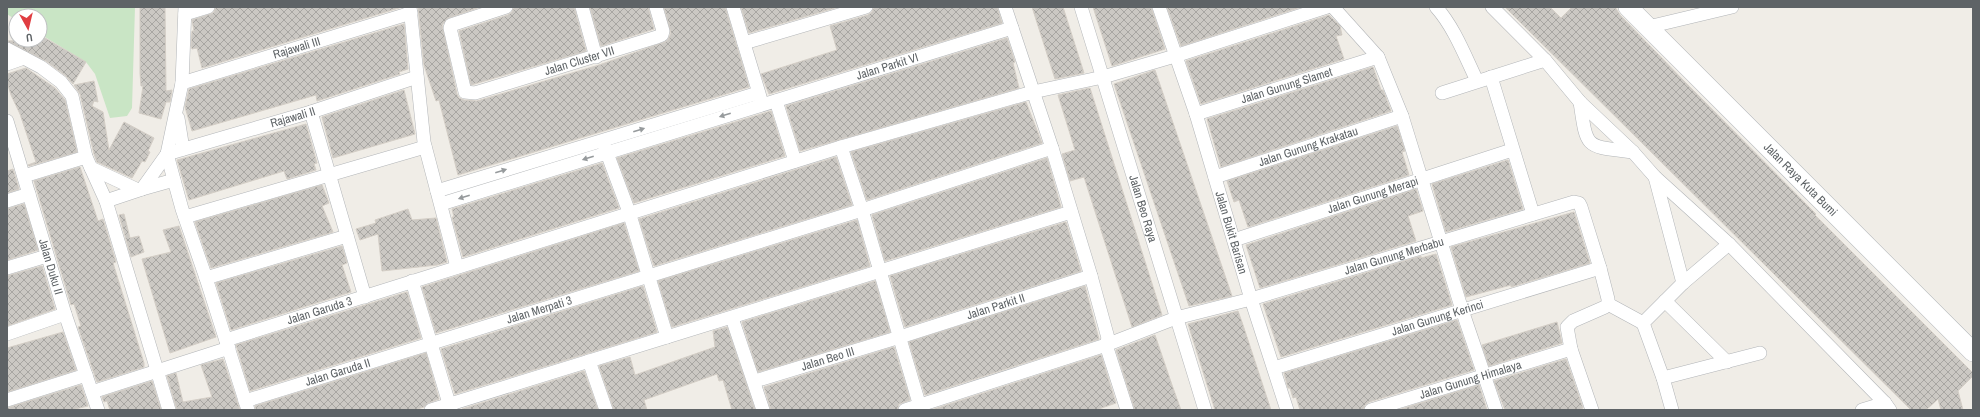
<svg xmlns="http://www.w3.org/2000/svg" width="1980" height="417" font-family="'Archivo Narrow',sans-serif">
<style>
.grass{fill:#c9e5c5}
.building{fill:url(#building-cross-hatch);stroke:#d4cec6}
.lines{fill:none;stroke-linecap:round;stroke-linejoin:round}
.street-casing{stroke:#b2b5b8;stroke-width:14}
.secondary-casing{stroke:#b3b7bb;stroke-width:20}
.street{stroke:#fff;stroke-width:13}
.secondary{stroke:#fff;stroke-width:19}
.oneway{fill:#969a9c}
.labels{text-anchor:middle;stroke-width:3;stroke-linejoin:round;paint-order:stroke}
.street-label{font-size:12px;fill:#5e6366;stroke:#fff}
</style>
<defs>
<pattern id="building-cross-hatch" width="8" height="8" patternUnits="userSpaceOnUse"><rect width="8" height="8" fill="#cbc8c3"/><path d="M0 0l8 8M0 8l8-8" fill="none" stroke="#a8a6a2"/></pattern>
</defs>
<rect width="100%" height="100%" fill="#f0ede7"/>
<!-- grass -->
<polygon class="grass" points="7,7 135,7 132,108 127,116 110,118 95,74 86,62 40,34 40,16 16,16 16,20 7,14"/>
<!-- building -->
<g class="building">
<polygon points="140,7 165,7 166,91 172,90 170,102 166,102 161,119 139,113 143,86 141,86 140,73"/>
<polygon points="216,7 402,7 202,68 197,48 192,49 191,46 192,31 194,31 192,20 211,14 214,12"/>
<polygon points="418,7 480,7 448,18 442,25 457,94 459,98 464,100 477,101 599,65 665,42 668,40 671,33 664,7 725,7 749,87 458,175 439,100 436,101 424,65"/>
<polygon points="514,7 574,7 586,51 471,85 459,31 508,15 512,12"/>
<polygon points="590,7 648,7 654,29 601,46"/>
<polygon points="741,7 838,7 749,33"/>
<polygon points="874,7 997,7 1002,23 769,94 761,74 837,50 830,26 868,15 872,12"/>
<polygon points="1032,7 1063,7 1084,73 1055,79"/>
<polygon points="1093,7 1151,7 1165,49 1112,66"/>
<polygon points="1167,7 1301,7 1181,46"/>
<polygon points="1505,7 1550,7 1561,18 1572,7 1615,7 1620,15 1684,81 1816,214 1815,215 1973,373 1973,376 1958,391 1963,410 1941,410 1938,399 1926,410 1911,410"/>
<polygon points="1329,15 1340,26 1342,35 1336,36 1344,59 1201,104 1186,61"/>
<polygon points="404,24 408,69 399,72 400,74 317,101 316,95 192,131 185,107 189,89"/>
<polygon points="40,35 86,62 73,84 66,76 46,61 7,41 40,40"/>
<polygon points="1007,38 1015,62 1013,63 1019,88 800,151 786,106"/>
<polygon points="1373,67 1381,90 1383,90 1391,111 1221,167 1207,119"/>
<polygon points="26,68 55,88 65,100 77,152 29,166 28,165 36,162 20,114 11,95 7,82 7,74"/>
<polygon points="1155,70 1232,296 1189,306 1114,84"/>
<polygon points="94,81 98,102 94,101 92,106 103,112 109,150 124,122 154,138 148,151 150,152 145,162 142,161 132,178 97,162 94,154 80,94 74,85"/>
<polygon points="1090,88 1162,315 1132,327 1084,177 1070,181 1062,154 1075,150 1058,95"/>
<polygon points="404,90 415,134 333,158 322,117"/>
<polygon points="1026,102 1042,143 867,200 851,152"/>
<polygon points="771,111 785,156 634,203 617,158"/>
<polygon points="306,124 317,163 314,164 316,170 287,179 284,171 189,200 177,160"/>
<polygon points="1397,126 1405,151 1402,152 1409,175 1248,227 1239,200 1234,202 1227,181"/>
<polygon points="836,157 852,205 654,266 639,219"/>
<polygon points="1047,158 1061,207 885,261 872,215"/>
<polygon points="1508,160 1523,209 1446,232 1432,184"/>
<polygon points="602,163 619,208 463,257 452,217 454,217 452,209"/>
<polygon points="80,167 98,221 103,219 116,262 113,263 144,363 144,367 97,382 78,327 81,326 74,304 71,305 34,181"/>
<polygon points="13,169 19,189 7,193 7,171"/>
<polygon points="322,185 329,203 322,206 333,232 211,268 195,222"/>
<polygon points="1416,189 1423,211 1408,216 1416,241 1260,288 1246,245"/>
<polygon points="24,204 38,250 7,260 7,209"/>
<polygon points="408,209 412,220 436,218 447,262 437,265 382,271 378,234 360,240 356,229 376,223 375,220"/>
<polygon points="1574,212 1590,263 1511,287 1511,285 1466,297 1451,247"/>
<polygon points="124,214 130,238 139,236 144,252 131,257 119,215"/>
<polygon points="857,220 870,266 672,327 658,281"/>
<polygon points="1066,222 1081,271 905,327 890,276"/>
<polygon points="624,223 639,271 436,333 422,287"/>
<polygon points="179,226 216,337 170,353 142,259 171,252 163,230"/>
<polygon points="342,246 347,263 342,265 351,292 231,330 216,283"/>
<polygon points="1436,254 1452,305 1281,357 1263,304 1421,256 1421,258"/>
<polygon points="42,266 55,309 7,326 7,276"/>
<polygon points="875,281 890,332 758,372 742,322"/>
<polygon points="643,286 657,332 455,394 441,349"/>
<polygon points="1085,286 1099,339 925,395 909,342"/>
<polygon points="407,292 421,338 250,391 236,345"/>
<polygon points="1238,311 1243,325 1271,410 1215,410 1188,324"/>
<polygon points="1457,320 1474,370 1369,402 1365,405 1363,410 1300,410 1296,397 1293,398 1290,388 1288,388 1284,373"/>
<polygon points="1557,322 1562,343 1489,366 1482,345"/>
<polygon points="727,327 755,410 732,410 723,380 719,381 717,374 644,400 647,410 614,410 599,366 630,357 635,375 715,347 713,331"/>
<polygon points="63,332 76,370 7,392 7,348"/>
<polygon points="1155,335 1172,385 1181,410 1135,410 1116,350"/>
<polygon points="894,347 910,400 899,404 897,410 771,410 764,387"/>
<polygon points="426,353 439,399 428,403 424,407 414,410 256,410 255,406"/>
<polygon points="1101,355 1116,403 1096,410 931,410"/>
<polygon points="223,359 240,410 177,410 167,376 176,373 183,402 212,397 201,365"/>
<polygon points="1566,359 1583,408 1578,410 1505,410 1494,381"/>
<polygon points="584,371 598,410 462,410 462,409"/>
<polygon points="152,381 161,410 110,410 107,401 104,402 102,397"/>
<polygon points="81,385 88,406 71,410 7,410 7,408"/>
<polygon points="1479,385 1487,410 1398,410"/>
</g>
<g class="lines">
<!-- street casing -->
<g class="street-casing">
<g id="street">
<polyline points="410,7 424,142 457,267"/>
<path id="s1" d="M506,7L451,25L450,28L465,92L475,93L657,37L662,35L663,31L656,7"/>
<polyline points="582,7 596,57"/>
<polyline points="733,7 761,100"/>
<polyline points="1005,7 1052,148 1091,276 1108,338 1106,345 1127,410"/>
<path id="s2" d="M1081,7L1205,410"/>
<path id="s3" d="M1159,7L1196,114L1251,299L1287,410"/>
<polyline points="1333,7 1378,57 1402,116 1462,310 1496,410"/>
<path d="M1436,7C1454,27 1465,56 1477,81"/>
<polyline points="1492,7 1545,60 1580,102 1633,152 1655,177 1729,244 1885,403 1890,410"/>
<polyline points="185,14 208,7"/>
<polyline points="1648,27 1732,7"/>
<polyline points="744,43 866,7"/>
<polyline points="7,49 41,67 61,82 72,96 86,157 106,201 169,410"/>
<polyline points="7,64 24,58"/>
<polyline points="1491,77 1533,214"/>
<path id="s4" d="M182,83L411,13"/>
<polyline points="1442,93 1545,60"/>
<polyline points="776,101 795,161"/>
<path d="M1580,102C1587,150 1585,146 1633,152"/>
<polyline points="311,112 365,297"/>
<path id="s5" d="M1196,114L1378,57"/>
<polyline points="178,118 183,149"/>
<path id="s6" d="M7,121L65,314L98,410"/>
<polyline points="604,145 629,212 667,337"/>
<polyline points="841,147 862,210 921,410"/>
<path id="s7" d="M167,154L311,112L417,77"/>
<polyline points="167,154 174,180"/>
<polyline points="91,168 138,190"/>
<polyline points="24,176 86,157"/>
<path id="s8" d="M1215,177L1402,116"/>
<polyline points="1655,177 1683,283"/>
<polyline points="142,189 167,154 182,83 185,7"/>
<polyline points="437,191 758,93"/>
<polyline points="7,201 29,194"/>
<polyline points="106,201 142,189 174,180 182,209 206,278 248,410"/>
<path id="s9" d="M441,204L1012,28"/>
<polyline points="185,217 425,147"/>
<path id="s10" d="M1234,240L1512,150"/>
<polyline points="7,268 47,256"/>
<polyline points="206,278 347,236"/>
<polyline points="412,281 451,410"/>
<polyline points="1665,301 1727,362"/>
<polyline points="1608,304 1643,323"/>
<polyline points="732,318 763,410"/>
<polyline points="7,334 65,314"/>
<path id="s11" d="M226,340L841,147L1033,92L1103,77L1175,56L1327,7"/>
<polyline points="589,361 606,410"/>
<path id="s12" d="M1274,368L1600,268"/>
<polyline points="1663,378 1760,353"/>
<path id="s13" d="M755,381L900,337L1091,276"/>
<polyline points="92,392 229,348"/>
<polyline points="7,400 86,375"/>
<path id="s14" d="M245,401L862,210L1052,148"/>
<polyline points="431,410 1071,212"/>
<path id="s15" d="M905,410L1106,345L1176,318L1251,299L1574,202L1579,203L1581,207L1600,268L1608,299V304L1605,307L1573,321L1567,327L1571,349L1592,410"/>
<path id="s16" d="M1371,410L1571,349"/>
<polyline points="1672,410 1663,378 1643,323 1683,283 1729,244"/>
<polyline points="1862,410 1885,403"/>
</g>
</g>
<!-- secondary casing -->
<g class="secondary-casing">
<g id="secondary">
<path id="s17" d="M1628,7L1973,352"/>
</g>
</g>
<!-- street -->
<use href="#street" class="street"/>
<!-- secondary -->
<use href="#secondary" class="secondary"/>
</g>
<!-- one-way arrows -->
<defs><path id="oneway-solid" d="M-6-.8H1V-3.2L6.5 0L1 3.2V.8H-6Z"/></defs>
<g class="oneway">
<use href="#oneway-solid" transform="translate(725 115) rotate(163)"/>
<use href="#oneway-solid" transform="translate(639 130) rotate(-17)"/>
<use href="#oneway-solid" transform="translate(588 158) rotate(163)"/>
<use href="#oneway-solid" transform="translate(501 171) rotate(-17)"/>
<use href="#oneway-solid" transform="translate(464 197) rotate(163)"/>
</g>
<g class="labels">
<!-- street labels -->
<g class="street-label">
<text dy="4" stroke="none"><textPath href="#s4" startOffset="120">Rajawali III</textPath></text>
<text dy="4" stroke="none"><textPath href="#s1" startOffset="246">Jalan Cluster VII</textPath></text>
<text dy="4" stroke="none"><textPath href="#s9" startOffset="467">Jalan Parkit VI</textPath></text>
<text dy="4" stroke="none"><textPath href="#s5" startOffset="95">Jalan Gunung Slamet</textPath></text>
<text dy="4" stroke="none"><textPath href="#s7" startOffset="131">Rajawali II</textPath></text>
<text dy="4" stroke="none"><textPath href="#s8" startOffset="98">Jalan Gunung Krakatau</textPath></text>
<text dy="4" stroke="none"><textPath href="#s17" startOffset="244">Jalan Raya Kuta Bumi</textPath></text>
<text dy="4" stroke="none"><textPath href="#s10" startOffset="146">Jalan Gunung Merapi</textPath></text>
<text dy="4" stroke="none"><textPath href="#s2" startOffset="211">Jalan Beo Raya</textPath></text>
<text dy="4" stroke="none"><textPath href="#s3" startOffset="237">Jalan Bukit Barisan</textPath></text>
<text dy="4" stroke="none"><textPath href="#s15" startOffset="513">Jalan Gunung Merbabu</textPath></text>
<text dy="4" stroke="none"><textPath href="#s6" startOffset="152">Jalan Duku II</textPath></text>
<text dy="4" stroke="none"><textPath href="#s13" startOffset="252">Jalan Parkit II</textPath></text>
<text dy="4" stroke="none"><textPath href="#s14" startOffset="308">Jalan Merpati 3</textPath></text>
<text dy="4" stroke="none"><textPath href="#s11" startOffset="98">Jalan Garuda 3</textPath></text>
<text dy="4" stroke="none"><textPath href="#s12" startOffset="171">Jalan Gunung Kerinci</textPath></text>
<text dy="4" stroke="none"><textPath href="#s13" startOffset="76">Jalan Beo III</textPath></text>
<text dy="4" stroke="none"><textPath href="#s14" startOffset="97">Jalan Garuda II</textPath></text>
<text dy="4" stroke="none"><textPath href="#s16" startOffset="104">Jalan Gunung Himalaya</textPath></text>
</g>
</g>
<!-- border -->
<rect width="1980" height="417" fill="none" stroke="#5e6366" stroke-width="16"/>
<!-- north arrow -->
<g transform="translate(28 28) rotate(172)"><circle r="19" fill="#ffffff" stroke="#bfc1c2"/>
<path d="M0-3L7 15L0 10L-7 15Z" fill="#e03d41"/>
<text y="-6" font-size="11" font-weight="bold" text-anchor="middle" fill="#5e6366">U</text>
</g>
</svg>
